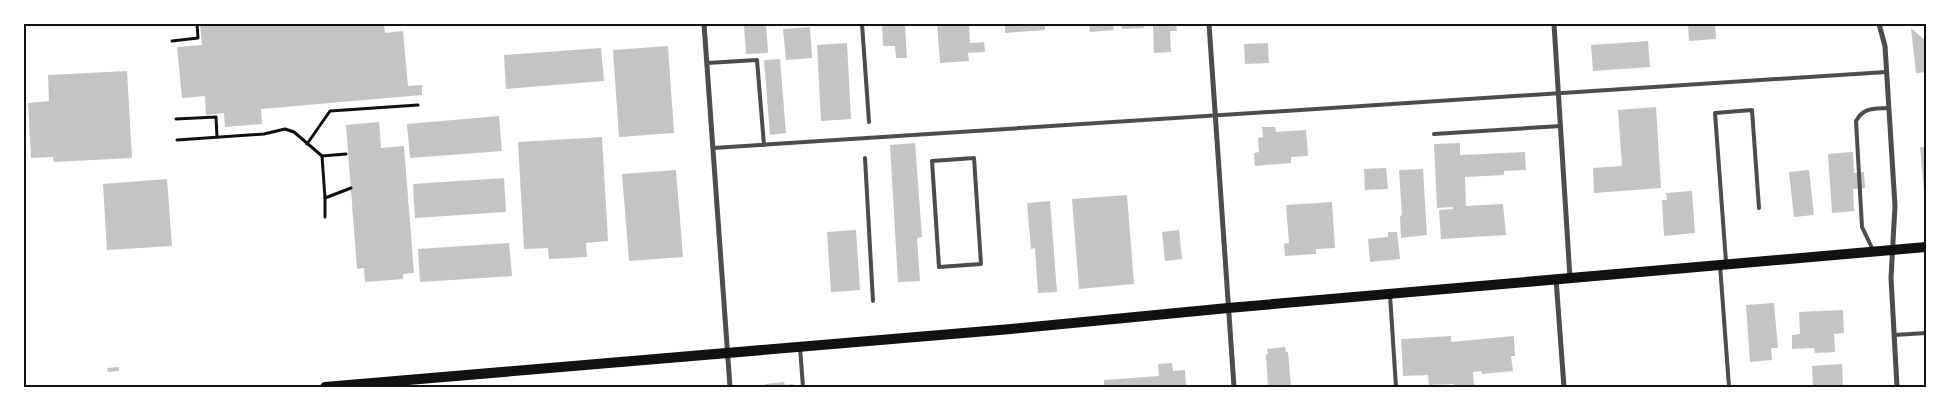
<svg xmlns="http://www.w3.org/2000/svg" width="1950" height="411" font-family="Rubik,sans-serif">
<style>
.building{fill:#c4c4c4}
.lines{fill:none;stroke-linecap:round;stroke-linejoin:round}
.path{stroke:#111;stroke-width:3}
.service{stroke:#4c4c4c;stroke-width:4}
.minor{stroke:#4c4c4c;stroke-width:5}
.secondary{stroke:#111;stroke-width:10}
.neatline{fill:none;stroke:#111;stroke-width:2}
</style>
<rect width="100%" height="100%" fill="#fff"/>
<!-- building -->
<g class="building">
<polygon points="200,24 384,24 385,33 403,31 408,86 422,85 422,95 261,109 262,124 225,127 224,113 206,115 205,96 182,98 177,47 202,45"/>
<polygon points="766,24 768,53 746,54 744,25"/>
<polygon points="882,24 905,24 907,58 896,58 895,46 883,46"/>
<polygon points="937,24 969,24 970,43 984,42 985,52 968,53 969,61 940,63"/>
<polygon points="1005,24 1045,24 1045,30 1005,33"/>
<polygon points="1089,24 1113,24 1114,30 1090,32"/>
<polygon points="1121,24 1144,24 1144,28 1122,29"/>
<polygon points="1153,24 1176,24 1177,31 1170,31 1171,52 1154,53"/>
<polygon points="1688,24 1715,24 1716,39 1689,41"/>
<polygon points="810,27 812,58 786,60 783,29"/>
<polygon points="1911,28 1926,41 1926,72 1916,73"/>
<polygon points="1648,41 1650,67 1593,71 1591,45"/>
<polygon points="847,43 851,119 821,121 817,45"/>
<polygon points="1268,43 1269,63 1245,64 1244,44"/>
<polygon points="668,46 674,133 619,137 613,50"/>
<polygon points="601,48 604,81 506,89 504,55"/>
<polygon points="780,59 786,133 770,135 764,60"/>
<polygon points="127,71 132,158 54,162 53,157 31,158 28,103 49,101 48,75"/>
<polygon points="1656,107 1661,188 1594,193 1593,168 1622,166 1618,110"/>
<polygon points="499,116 502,151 410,158 407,124"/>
<polygon points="379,122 381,148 404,146 414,273 403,274 403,279 365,282 364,268 357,269 346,125"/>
<polygon points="1262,127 1275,127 1276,132 1306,130 1308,156 1291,157 1291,163 1255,166 1254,153 1259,152 1258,138 1263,137"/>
<polygon points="602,137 608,241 586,243 587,257 549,259 548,248 524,249 518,142"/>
<polygon points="915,143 922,237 917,238 920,281 898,282 890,145"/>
<polygon points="1460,143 1460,155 1525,152 1526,170 1504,171 1504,175 1465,177 1466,206 1503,204 1506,235 1441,239 1439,210 1453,209 1453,207 1437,208 1434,144"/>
<polygon points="1920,147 1926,147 1926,202 1925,202"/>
<polygon points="1853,152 1854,173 1864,172 1865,188 1853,189 1854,211 1832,213 1828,154"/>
<polygon points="1386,168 1388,189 1365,190 1364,169"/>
<polygon points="1423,169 1427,235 1401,238 1400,216 1402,215 1399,170"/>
<polygon points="676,170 683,257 629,261 622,174"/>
<polygon points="1809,170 1814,215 1794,217 1789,172"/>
<polygon points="504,178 506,212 415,218 413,184"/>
<polygon points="167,179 172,246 107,250 103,184"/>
<polygon points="1692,191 1695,233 1664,236 1662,200 1667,200 1666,193"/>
<polygon points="1127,195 1134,284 1079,289 1072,199"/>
<polygon points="1050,201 1057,292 1038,293 1035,248 1031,249 1027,203"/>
<polygon points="1332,202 1335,248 1316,249 1316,254 1285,256 1284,244 1289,243 1286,205"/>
<polygon points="856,230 860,290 831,292 827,232"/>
<polygon points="1179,230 1182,259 1165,261 1162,232"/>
<polygon points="1388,232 1397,232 1400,259 1370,262 1368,239 1388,237"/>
<polygon points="509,243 512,276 420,282 418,249"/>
<polygon points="1774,303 1778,348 1771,348 1772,360 1750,362 1746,305"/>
<polygon points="1843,310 1844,333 1834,334 1835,352 1815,353 1814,348 1792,349 1792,335 1800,334 1799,312"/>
<polygon points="1451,336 1451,342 1514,336 1515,356 1511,356 1513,371 1482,374 1481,371 1473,372 1474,387 1454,387 1454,384 1429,385 1428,375 1403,376 1401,339"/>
<polygon points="1285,347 1286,352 1288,352 1291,387 1268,387 1266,354 1268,354 1267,349"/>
<polygon points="1172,363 1173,371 1185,370 1186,387 1104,387 1104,380 1159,376 1158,364"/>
<polygon points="1842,364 1843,387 1813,387 1812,366"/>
<polygon points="119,367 119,371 108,372 107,368"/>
<polygon points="784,382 785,385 793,384 793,387 765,387 765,384"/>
</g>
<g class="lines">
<!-- path -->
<g class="path">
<polyline points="172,41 198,38 197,24"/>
<polyline points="176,119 216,117 217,137"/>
<polyline points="177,140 264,134 285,129 294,132 322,156"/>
<polyline points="307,144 330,111 418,105"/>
<polyline points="325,198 322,156 346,154"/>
<polyline points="325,217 325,198 351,188"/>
</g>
<!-- service -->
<g class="service">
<polyline points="862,24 869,122"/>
<polyline points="707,63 757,60 764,145"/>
<polyline points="1434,134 1561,126"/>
<polyline points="713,148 1886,72"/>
<polyline points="865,158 873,301"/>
<polygon points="974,158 981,264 939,267 932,161"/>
<path d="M1873,250L1862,227L1856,121C1864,107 1873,109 1888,108"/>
<polyline points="1726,262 1715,113 1752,110 1759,208"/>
<polyline points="1720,265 1729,387"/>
<polyline points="1390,295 1396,387"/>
<polyline points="1894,335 1926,333"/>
<polyline points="800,347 803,387"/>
</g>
<!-- minor -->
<g class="minor">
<polyline points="704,24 730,387"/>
<polyline points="1209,24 1234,387"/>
<polyline points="1554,24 1570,278"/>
<polyline points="1879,24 1885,46 1895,206 1891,278 1897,387"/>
<polyline points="1556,279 1564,387"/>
</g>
<!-- secondary -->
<polyline class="secondary" points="325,387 1011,329 1228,308 1926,247"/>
</g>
<!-- border -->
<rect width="1950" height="411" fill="none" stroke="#ffffff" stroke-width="50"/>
<rect x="25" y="25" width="1900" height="361" class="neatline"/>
</svg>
